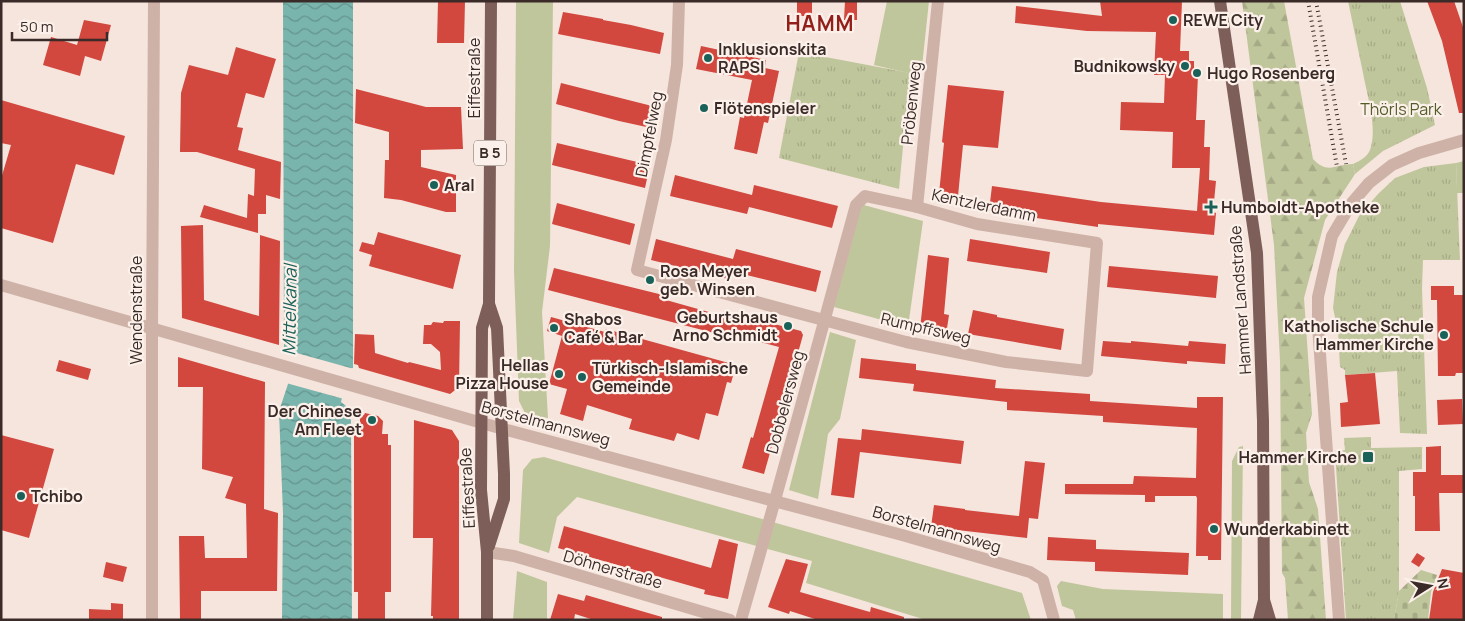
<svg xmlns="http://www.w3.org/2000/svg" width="1465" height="621" font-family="Manrope,sans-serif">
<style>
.green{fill:#c0c69b}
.forest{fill:url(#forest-firs)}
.cemetery{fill:url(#cemetery-stones)}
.park{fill:url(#park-tufts)}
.water{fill:url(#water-waves)}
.pier{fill:#f5e5dd}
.building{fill:#d2473e}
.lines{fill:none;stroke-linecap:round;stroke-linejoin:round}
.minor{stroke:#cfb2a7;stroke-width:12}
.major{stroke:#7e5e58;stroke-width:12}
.rail{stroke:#3b2b28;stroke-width:4;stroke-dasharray:1 4;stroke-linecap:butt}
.poi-dot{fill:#196159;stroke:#fcf1ea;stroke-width:2}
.labels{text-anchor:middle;stroke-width:4.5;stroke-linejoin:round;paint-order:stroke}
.shield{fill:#fcf1ea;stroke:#756662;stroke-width:1}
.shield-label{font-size:15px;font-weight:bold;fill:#3b2b28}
.poi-label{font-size:16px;font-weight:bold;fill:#3b2b28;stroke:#fcf1ea;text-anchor:start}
.street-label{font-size:16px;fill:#3b2b28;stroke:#fcf1ea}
.park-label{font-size:16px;fill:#535c29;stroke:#fcf1ea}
.water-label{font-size:18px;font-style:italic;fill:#196159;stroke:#fcf1ea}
.district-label{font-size:21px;font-weight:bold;letter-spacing:1px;fill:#931f19;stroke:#fcf1ea}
</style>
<defs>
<pattern id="forest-firs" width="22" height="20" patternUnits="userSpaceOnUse" patternTransform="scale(1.25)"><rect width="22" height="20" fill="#c0c69b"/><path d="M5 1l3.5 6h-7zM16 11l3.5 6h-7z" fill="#a6aa86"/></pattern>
<pattern id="cemetery-stones" width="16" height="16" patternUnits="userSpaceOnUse" patternTransform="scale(1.25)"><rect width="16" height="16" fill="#c0c69b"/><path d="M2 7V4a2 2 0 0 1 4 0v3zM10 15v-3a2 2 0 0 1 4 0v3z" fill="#a6aa86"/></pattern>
<pattern id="park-tufts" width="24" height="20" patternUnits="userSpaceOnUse" patternTransform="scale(1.25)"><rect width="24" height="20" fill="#c0c69b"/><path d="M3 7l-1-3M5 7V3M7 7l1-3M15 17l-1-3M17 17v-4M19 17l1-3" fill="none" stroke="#a6aa86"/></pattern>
<pattern id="water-waves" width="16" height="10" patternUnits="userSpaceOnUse" patternTransform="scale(1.25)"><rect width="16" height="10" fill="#79b5ad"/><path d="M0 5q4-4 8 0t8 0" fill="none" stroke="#64938d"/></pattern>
</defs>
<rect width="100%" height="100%" fill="#f5e5dd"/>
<!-- green -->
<g class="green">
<polygon points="516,1 553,1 550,246 542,312 548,418 526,415 519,401 514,271"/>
<polygon points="887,1 929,1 921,76 874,65"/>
<polygon points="1464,161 1464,193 1457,193 1456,163"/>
<polygon points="860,204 923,221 908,327 834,307"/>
<polygon points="830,332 856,340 840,419 828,434 818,499 789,490"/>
<polygon points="1243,446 1241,620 1231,620 1232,461 1239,447"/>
<polygon points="544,457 1022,593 1031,620 926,620 806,583 812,561 577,497 557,517 549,553 519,543 523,470 532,459"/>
<polygon points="517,571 547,582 547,620 513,620"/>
<polygon points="1061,581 1103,589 1223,594 1223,620 1076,620 1073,610 1062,606 1057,586"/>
</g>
<!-- forest -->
<path class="forest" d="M1242,1H1284L1313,159C1328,175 1335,164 1353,164L1355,174L1325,220L1304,298L1312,414L1306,433L1309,482L1318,509L1326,620H1288L1285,578L1282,573L1280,361L1274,245Z"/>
<!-- cemetery -->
<polygon class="cemetery" points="1421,570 1437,575 1431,592 1428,620 1394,620 1399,591"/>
<!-- park -->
<g class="park">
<path d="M1348,1H1400L1427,88L1435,125L1383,151L1355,174L1353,164C1360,161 1367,157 1370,150C1378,129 1367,95 1363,73C1358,49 1353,25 1348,1Z"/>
<polygon points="799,52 910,73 899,189 779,158"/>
<polygon points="1456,163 1460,260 1423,260 1422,289 1427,434 1400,433 1397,371 1345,375 1345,370 1340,367 1338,331 1333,308 1337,272 1345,244 1359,216 1378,194 1395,178 1424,167"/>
<polygon points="1371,437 1371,448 1422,447 1422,469 1399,471 1399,591 1394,620 1346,620 1335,452 1345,450 1344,438"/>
</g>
<!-- water -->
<polygon class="water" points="283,1 353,1 353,368 349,369 341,402 346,406 351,421 352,620 282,620 283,514 279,411 288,384 293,351 284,348"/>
<!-- pier -->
<polygon class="pier" points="286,350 354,369 351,371 344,399 286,383 290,352"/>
<!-- building -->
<g class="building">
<polygon points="438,1 465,1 464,43 437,43"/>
<rect x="797" y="1" width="15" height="15"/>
<polygon points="845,1 857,1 857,20 844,20"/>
<polygon points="1100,1 1182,1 1180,51 1189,51 1189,61 1194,61 1194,75 1198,75 1196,120 1205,120 1204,147 1210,147 1209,180 1216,181 1213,212 1216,213 1214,235 1098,224 1098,227 989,211 992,186 1101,202 1197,211 1200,168 1172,168 1173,132 1120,130 1121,102 1164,103 1165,75 1154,75 1156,32 1087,31 1015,23 1016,6 1102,16"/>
<polygon points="1427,1 1454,1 1464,30 1464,113 1459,113 1442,41"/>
<polygon points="563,12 603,19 603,20 631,25 664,33 660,54 558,34"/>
<polygon points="84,20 111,25 101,61 85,56 80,76 43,65 51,37 77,45"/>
<polygon points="701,46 766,60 765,68 779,71 768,123 764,122 757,154 734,149 740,117 744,118 752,80 696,69"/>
<polygon points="236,47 276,59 264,98 246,93 237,127 243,128 238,150 281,162 280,199 266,195 266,214 258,214 258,233 200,217 204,205 247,218 248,194 254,196 255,169 197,152 180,152 181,93 189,65 228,75"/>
<polygon points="561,83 656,107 651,128 619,121 556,104"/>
<polygon points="948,85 1004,91 998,148 963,145 958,196 939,194 944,143 942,142"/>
<polygon points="356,89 426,107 461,107 463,149 421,150 421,167 456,175 456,212 446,212 401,200 384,198 385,160 389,160 389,132 355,123"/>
<polygon points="1,100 125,136 114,175 76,164 53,243 1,228 1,179 11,145 1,143"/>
<polygon points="557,143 650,165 645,188 552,165"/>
<polygon points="675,175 752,195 754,185 838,206 832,228 749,207 747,214 670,196"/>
<polygon points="557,203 635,224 630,245 552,224"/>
<polygon points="203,225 204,300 259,316 260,235 280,241 279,345 182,318 181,226"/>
<polygon points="378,232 461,255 453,289 369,266 372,255 359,251 362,242 374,245"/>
<polygon points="656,239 733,259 736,249 821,271 816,292 730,271 728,279 651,260"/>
<polygon points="970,239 1050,252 1047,273 967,261"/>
<polygon points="928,255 949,258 944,314 949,315 946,335 920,329"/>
<polygon points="1109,266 1218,276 1216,298 1107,287"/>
<polygon points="554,268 667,296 666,300 723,316 724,311 801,331 803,335 764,474 742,468 751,437 753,438 779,347 719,331 718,334 548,290"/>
<polygon points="1431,286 1454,286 1454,295 1464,295 1464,373 1456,373 1455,376 1438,376 1437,300 1431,300"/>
<polygon points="973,310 997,315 997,317 1064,329 1061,350 968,334"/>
<polygon points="551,317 605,332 606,329 736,365 731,383 727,382 718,416 706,413 699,440 677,433 674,441 629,429 632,419 587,405 583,421 560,414 567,389 549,384 562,336 547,331"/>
<polygon points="444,321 460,321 459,387 450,394 359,368 358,365 354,364 355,334 374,335 375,353 408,363 409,362 441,370 440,352 431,344 423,344 424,325 431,325 433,322 443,323"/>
<polygon points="1103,341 1131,343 1131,341 1188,346 1189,341 1226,344 1225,364 1187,361 1187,364 1101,356"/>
<polygon points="178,357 265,382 264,509 278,513 277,591 201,591 201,620 180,620 179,536 204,536 205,558 247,558 246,504 225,498 233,477 202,469 203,387 178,387"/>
<polygon points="861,358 916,364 916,370 996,380 995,388 1090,394 1090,401 1197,408 1197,397 1223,397 1221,560 1208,560 1208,556 1196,556 1197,498 1196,496 1155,496 1155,502 1145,502 1145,495 1065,494 1065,484 1133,484 1134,476 1196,478 1197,428 1103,422 1103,416 1007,410 1007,402 913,391 914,384 859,378"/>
<polygon points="59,360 91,369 88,380 56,371"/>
<polygon points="1375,373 1380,424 1341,427 1340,403 1348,402 1345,375"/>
<polygon points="1462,399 1463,424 1438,425 1437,400"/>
<polygon points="365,413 378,416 383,421 382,434 388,434 388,445 391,445 391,592 385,592 385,620 358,620 358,592 354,592 354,434 360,434 360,415 364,415"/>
<polygon points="414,420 452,430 459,441 459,620 433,620 433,616 431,616 433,538 413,538"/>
<polygon points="862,429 964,441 961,464 860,452 854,498 831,495 838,438 861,440"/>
<polygon points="1,435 54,449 29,538 1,530"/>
<polygon points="1441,446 1441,475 1464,475 1464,493 1439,493 1440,531 1415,531 1415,496 1413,496 1413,472 1426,472 1426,447"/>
<polygon points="1025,461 1045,463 1038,519 1029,518 1027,538 931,527 934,505 965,509 965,510 1019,516"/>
<polygon points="564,526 711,568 719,539 738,544 728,599 704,594 705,590 558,548"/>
<polygon points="1048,537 1096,540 1096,549 1189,553 1188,575 1095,571 1095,562 1047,560"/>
<polygon points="1417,553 1425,558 1419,567 1411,562"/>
<polygon points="786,559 808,564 800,592 870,612 871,607 904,617 904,620 818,620 790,611 789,614 768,607"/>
<polygon points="106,562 127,567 123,582 103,577"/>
<polygon points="1442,569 1464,573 1463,620 1429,620 1433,592"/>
<polygon points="558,594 584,601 586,595 662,617 662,620 594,620 575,614 574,620 550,620"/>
<polygon points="111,603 123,604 123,620 89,620 89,609 111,610"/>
</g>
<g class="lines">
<!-- minor -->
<g class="minor">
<path d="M679,1L677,65L666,140L637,270L906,342L1006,362L1087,371L1097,243L977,224L917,207L865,196L856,205C818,343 781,482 741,620"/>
<polyline points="917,207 938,1"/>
<polyline points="1,285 503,429 902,535 1030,572 1043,580 1054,620"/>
<polyline points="487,552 514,556 730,620"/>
<polyline points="152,620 152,328 154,1"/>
<polyline points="1339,620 1318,326 1318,297 1332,236 1351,204 1369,183 1392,165 1419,153 1464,140"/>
</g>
<!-- major -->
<g class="major">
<polyline points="1220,1 1257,253 1263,421 1264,600 1270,620"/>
<polyline points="489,304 497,328 504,474 504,499 489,546"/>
<polyline points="487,620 487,552 481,490 482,328 489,304 491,1"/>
<polyline points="1259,620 1264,600"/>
</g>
<!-- rail -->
<g class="rail">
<polyline points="1308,1 1337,167"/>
<polyline points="1316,1 1346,164"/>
</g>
</g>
<!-- markers -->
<g class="poi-dot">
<circle cx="1173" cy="20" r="5"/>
<circle cx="708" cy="58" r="5"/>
<circle cx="1185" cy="66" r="5"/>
<circle cx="1197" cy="73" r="5"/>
<circle cx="704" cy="108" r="5"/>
<circle cx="434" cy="185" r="5"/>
<path d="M1208.5 199.5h5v5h5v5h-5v5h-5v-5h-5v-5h5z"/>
<circle cx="650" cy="280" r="5"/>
<circle cx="788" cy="326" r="5"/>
<circle cx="554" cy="328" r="5"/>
<circle cx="1444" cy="335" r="5"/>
<circle cx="559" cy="374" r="5"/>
<circle cx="582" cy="377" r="5"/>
<circle cx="372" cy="420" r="5"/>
<rect x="1362" y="451" width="12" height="12" rx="2.5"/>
<circle cx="21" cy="496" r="5"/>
<circle cx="1214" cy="529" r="5"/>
</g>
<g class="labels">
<!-- shield labels -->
<rect class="shield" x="474" y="140.5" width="32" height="25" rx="4"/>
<g class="shield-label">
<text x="490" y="158">B 5</text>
</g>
<!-- poi labels -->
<g class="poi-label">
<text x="1183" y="26">REWE City</text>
<text x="718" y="55">Inklusionskita<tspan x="718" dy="18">RAPSI</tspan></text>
<text x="1175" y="72" text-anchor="end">Budnikowsky</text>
<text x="1207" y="79">Hugo Rosenberg</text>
<text x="714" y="114">Flötenspieler</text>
<text x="444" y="191">Aral</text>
<text x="1221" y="213">Humboldt-Apotheke</text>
<text x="660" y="277">Rosa Meyer<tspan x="660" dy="18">geb. Winsen</tspan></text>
<text x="778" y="323" text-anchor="end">Geburtshaus<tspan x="778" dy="18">Arno Schmidt</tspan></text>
<text x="564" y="325">Shabos<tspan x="564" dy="18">Café &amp; Bar</tspan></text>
<text x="1434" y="332" text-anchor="end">Katholische Schule<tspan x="1434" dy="18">Hammer Kirche</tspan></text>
<text x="549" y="371" text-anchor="end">Hellas<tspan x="549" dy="18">Pizza House</tspan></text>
<text x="592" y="374">Türkisch-Islamische<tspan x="592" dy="18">Gemeinde</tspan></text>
<text x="362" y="417" text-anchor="end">Der Chinese<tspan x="362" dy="18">Am Fleet</tspan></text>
<text x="1357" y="463" text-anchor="end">Hammer Kirche</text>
<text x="31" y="502">Tchibo</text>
<text x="1224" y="535">Wunderkabinett</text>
</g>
<!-- street labels -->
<g class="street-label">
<text transform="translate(474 78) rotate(-90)" y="6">Eiffestraße</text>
<text transform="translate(911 103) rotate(-84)" y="6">Pröbenweg</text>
<text transform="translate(649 134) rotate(-79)" y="6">Dimpfelweg</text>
<text transform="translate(984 205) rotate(12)" y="6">Kentzlerdamm</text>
<text transform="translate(1240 300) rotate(-94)" y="6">Hammer Landstraße</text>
<text transform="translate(136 310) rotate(-90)" y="6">Wendenstraße</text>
<text transform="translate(926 328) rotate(13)" y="6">Rumpffsweg</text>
<text transform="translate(785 402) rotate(-75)" y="6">Dobbelersweg</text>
<text transform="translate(546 423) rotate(15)" y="6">Borstelmannsweg</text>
<text transform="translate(467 488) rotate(-93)" y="6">Eiffestraße</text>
<text transform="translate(937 529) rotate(16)" y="6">Borstelmannsweg</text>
<text transform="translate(613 569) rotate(16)" y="6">Döhnerstraße</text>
</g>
<!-- park labels -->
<g class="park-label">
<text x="1401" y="115">Thörls Park</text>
</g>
<!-- water labels -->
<g class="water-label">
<text transform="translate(290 310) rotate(-89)" y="6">Mittelkanal</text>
</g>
<!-- district labels -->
<g class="district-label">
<text x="820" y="31">HAMM</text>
</g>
</g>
<!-- border -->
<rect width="1465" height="621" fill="none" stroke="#3b2b28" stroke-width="5"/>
<!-- north arrow -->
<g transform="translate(1430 586) rotate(79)" stroke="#fcf1ea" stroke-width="4" paint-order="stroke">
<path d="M0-4L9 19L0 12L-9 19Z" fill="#3b2b28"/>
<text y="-8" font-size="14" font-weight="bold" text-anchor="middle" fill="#3b2b28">N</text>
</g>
<!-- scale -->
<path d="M12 32v8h95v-8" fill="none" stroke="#3b2b28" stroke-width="2.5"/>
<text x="20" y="32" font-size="15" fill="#3b2b28" stroke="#fcf1ea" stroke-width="4" paint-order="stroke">50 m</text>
</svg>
